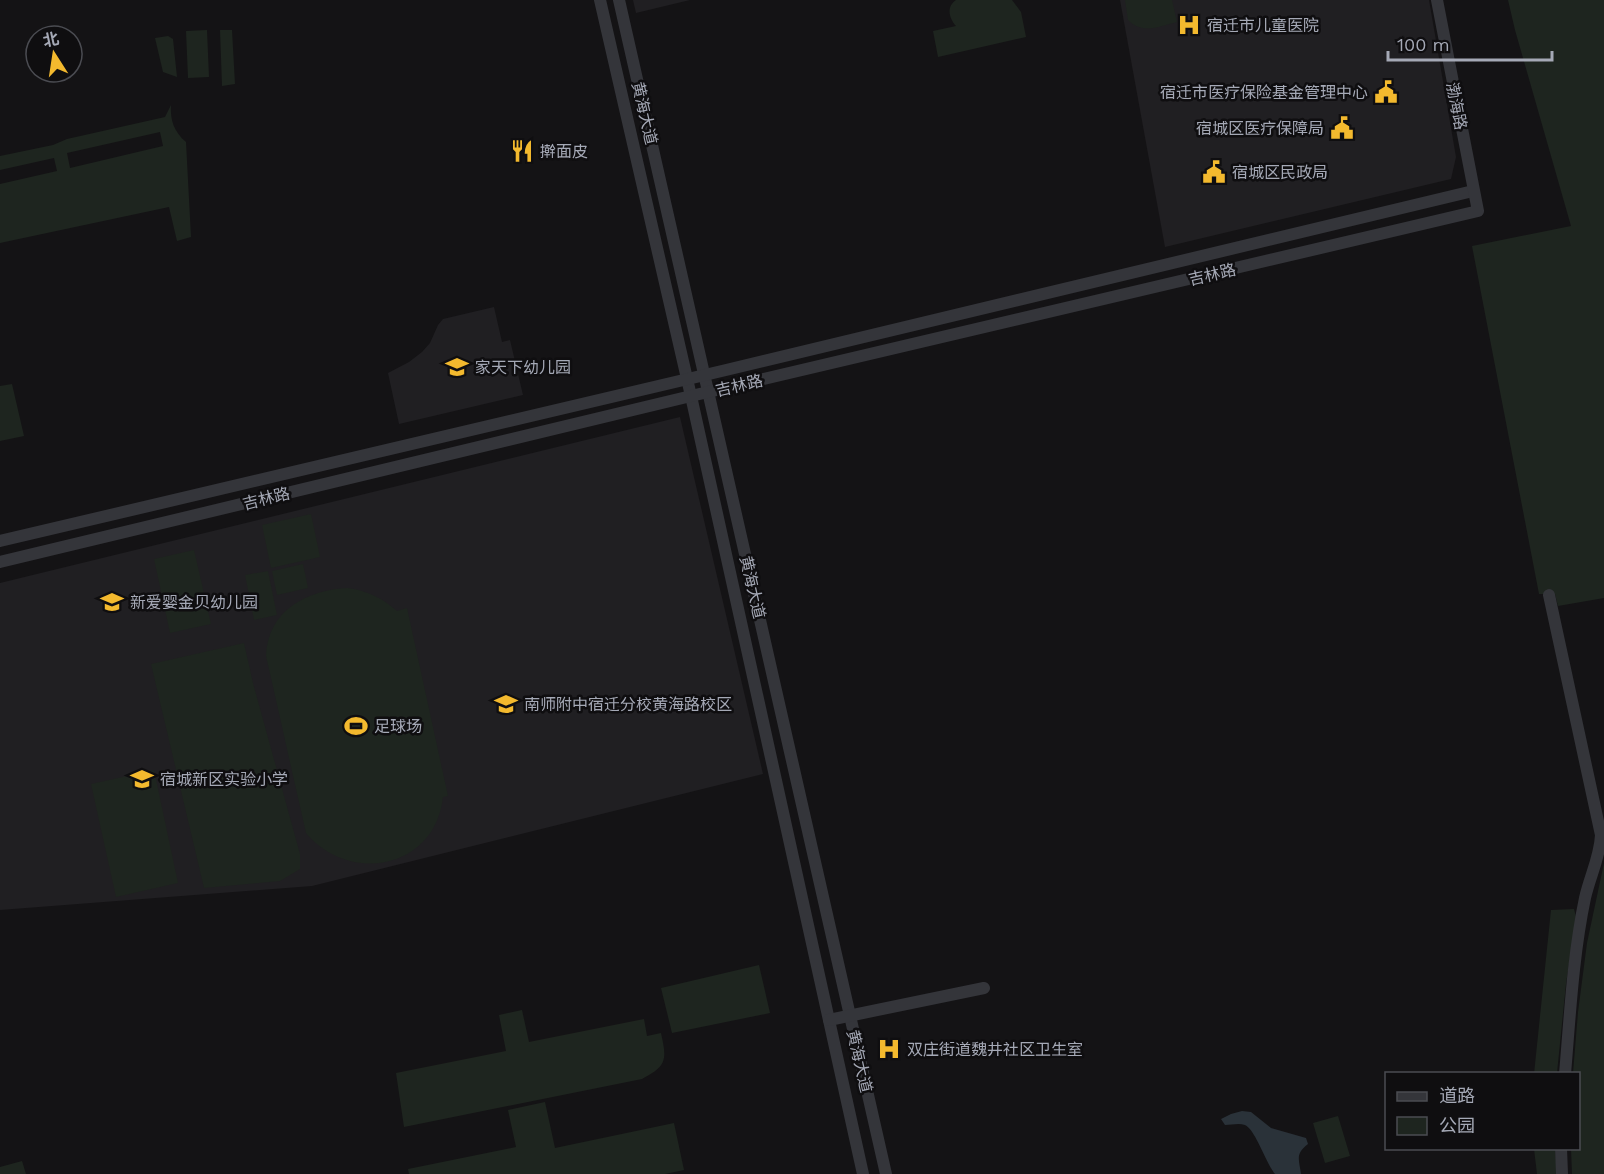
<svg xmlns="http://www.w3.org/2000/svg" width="1604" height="1174" font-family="'Work Sans','Noto Sans SC',sans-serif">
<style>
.built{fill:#201f22}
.green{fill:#1e251f;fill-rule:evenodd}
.water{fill:#2a3239}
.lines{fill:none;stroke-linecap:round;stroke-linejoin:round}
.minor{stroke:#34353a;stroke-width:12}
.labels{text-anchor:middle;stroke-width:5;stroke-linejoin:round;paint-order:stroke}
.poi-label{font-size:16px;fill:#a5a9b6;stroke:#0f0e10;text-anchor:start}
.street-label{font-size:16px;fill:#a5a9b6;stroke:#0f0e10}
</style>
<rect width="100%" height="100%" fill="#141315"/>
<!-- built -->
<g class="built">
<polygon points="633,0 690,0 636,13"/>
<polygon points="1120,0 1429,0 1456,157 1451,179 1165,247"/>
<polygon points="494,307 502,342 510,340 523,395 399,424 388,373 409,362 422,352 430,343 438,325 443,319"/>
<polygon points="680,417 763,774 312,886 0,910 0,583"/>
</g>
<!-- green -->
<g class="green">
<path d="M956,0H1012L1021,12L1026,37L938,57L933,31L956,26C949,18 946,7 956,0Z"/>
<path d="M1125,0H1172L1177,22C1160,26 1143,35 1128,20Z"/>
<polygon points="1508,0 1604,0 1604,598 1558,606 1555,594 1539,594 1472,246 1571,226 1515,30"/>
<polygon points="207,30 209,77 188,78 186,31"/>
<polygon points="220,30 232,30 235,84 222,86"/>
<polygon points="168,36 173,39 177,77 163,72 155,38"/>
<path d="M171,105C170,120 174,132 186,142L191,237L177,241L169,207L0,243V184L57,171L54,158L0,170V156L53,145L67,139L165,117ZM160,132L163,146L70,168L67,153Z"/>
<polygon points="12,384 24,436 0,441 0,386"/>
<polygon points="311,514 320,557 271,568 262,525"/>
<polygon points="194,550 211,624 170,633 154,559"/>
<polygon points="303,564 308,588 277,595 272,571"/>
<polygon points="268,571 277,615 254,620 245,575"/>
<path d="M348,588C368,591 382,598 397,611L407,608L448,796L443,797C435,869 350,885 306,833L266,656C268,610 307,590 348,588Z"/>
<polygon points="244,643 253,683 300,854 300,869 280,881 204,888 151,664"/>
<polygon points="154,770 178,883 116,897 91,784"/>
<polygon points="1604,863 1604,1174 1572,1174 1571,1149 1578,1148 1578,1074 1573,1073 1578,1012 1587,943"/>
<polygon points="1574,909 1576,917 1566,984 1557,1073 1534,1074 1551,910"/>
<polygon points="759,965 770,1013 672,1033 661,988"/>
<path d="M522,1010L529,1042L644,1019L647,1036L661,1033C667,1060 667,1066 642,1079L404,1127L396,1073L506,1051L499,1015Z"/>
<polygon points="545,1102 555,1148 674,1123 684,1170 665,1174 409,1174 408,1169 516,1147 508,1110"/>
<polygon points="1338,1116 1350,1156 1325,1163 1313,1123"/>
<polygon points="1534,1149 1555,1149 1557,1174 1537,1174"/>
<polygon points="22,1161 26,1174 0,1174 0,1167"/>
</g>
<!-- water -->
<path class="water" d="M1242,1111L1251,1112L1271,1128L1306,1138L1308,1144C1295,1154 1299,1159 1301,1174H1275C1266,1163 1255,1129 1245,1125C1239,1123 1231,1125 1225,1125L1221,1119L1231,1114Z"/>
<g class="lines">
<!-- minor -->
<g class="minor">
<polyline points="600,0 691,396 863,1174"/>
<polyline points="619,0 886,1174"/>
<polyline points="0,541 726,370 1473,191"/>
<polyline points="0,562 691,396 1478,211 1437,0"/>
<path d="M1549,595L1601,835C1600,857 1590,876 1585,898C1573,955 1570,1015 1565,1074"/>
<polyline points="829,1020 984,988"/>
<polyline points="1561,1148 1562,1174"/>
</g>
</g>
<!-- icons -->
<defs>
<g id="hospital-bare" transform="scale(1.8)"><path d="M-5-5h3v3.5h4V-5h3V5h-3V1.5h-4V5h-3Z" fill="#f3b92e" stroke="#0f0e10" stroke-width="2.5" paint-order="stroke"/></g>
<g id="civic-bare" transform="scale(1.8)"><path d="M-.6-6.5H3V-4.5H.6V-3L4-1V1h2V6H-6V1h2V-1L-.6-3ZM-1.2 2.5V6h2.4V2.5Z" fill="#f3b92e" stroke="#0f0e10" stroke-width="2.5" paint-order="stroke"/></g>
<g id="restaurant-bare" transform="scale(1.8)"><path d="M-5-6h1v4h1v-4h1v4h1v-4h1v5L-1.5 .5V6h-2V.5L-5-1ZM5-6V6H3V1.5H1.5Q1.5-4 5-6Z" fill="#f3b92e" stroke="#0f0e10" stroke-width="2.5" paint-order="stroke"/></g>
<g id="school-bare" transform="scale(1.8)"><path d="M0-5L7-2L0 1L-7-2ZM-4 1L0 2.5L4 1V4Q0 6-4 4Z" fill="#f3b92e" stroke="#0f0e10" stroke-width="2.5" paint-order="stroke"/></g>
<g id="stadium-bare" transform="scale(1.8)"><path d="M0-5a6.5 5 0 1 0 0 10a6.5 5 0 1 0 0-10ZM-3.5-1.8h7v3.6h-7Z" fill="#f3b92e" stroke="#0f0e10" stroke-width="2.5" paint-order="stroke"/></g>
</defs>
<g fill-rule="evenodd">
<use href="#hospital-bare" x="1189" y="25"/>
<use href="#civic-bare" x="1386" y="92"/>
<use href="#civic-bare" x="1342" y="128"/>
<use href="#restaurant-bare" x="522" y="151"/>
<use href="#civic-bare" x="1214" y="172"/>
<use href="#school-bare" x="457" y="367"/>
<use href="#school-bare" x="112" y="602"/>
<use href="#school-bare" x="506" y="704"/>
<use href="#stadium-bare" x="356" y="726"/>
<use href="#school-bare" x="142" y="779"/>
<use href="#hospital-bare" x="889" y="1049"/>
</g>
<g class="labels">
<!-- poi labels -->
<g class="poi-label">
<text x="1207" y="31">宿迁市儿童医院</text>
<text x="1368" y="98" text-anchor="end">宿迁市医疗保险基金管理中心</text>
<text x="1324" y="134" text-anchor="end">宿城区医疗保障局</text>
<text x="540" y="157">擀面皮</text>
<text x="1232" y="178">宿城区民政局</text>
<text x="475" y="373">家天下幼儿园</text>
<text x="130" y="608">新爱婴金贝幼儿园</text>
<text x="524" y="710">南师附中宿迁分校黄海路校区</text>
<text x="374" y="732">足球场</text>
<text x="160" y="785">宿城新区实验小学</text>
<text x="907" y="1055">双庄街道魏井社区卫生室</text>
</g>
<!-- street labels -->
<g class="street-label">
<text transform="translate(1457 106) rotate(79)" y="6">渤海路</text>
<text transform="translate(645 113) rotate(77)" y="6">黄海大道</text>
<text transform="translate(1212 274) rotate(-13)" y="6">吉林路</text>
<text transform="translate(739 385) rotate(-13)" y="6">吉林路</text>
<text transform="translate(266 498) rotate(-14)" y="6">吉林路</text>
<text transform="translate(753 587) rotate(77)" y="6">黄海大道</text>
<text transform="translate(860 1061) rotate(77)" y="6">黄海大道</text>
</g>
</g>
<!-- legend -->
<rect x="1385" y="1072" width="195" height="78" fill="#0f0e10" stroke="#4b4c52" stroke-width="1.5"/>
<rect x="1397" y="1092" width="30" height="9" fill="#34353a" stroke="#4b4c52" stroke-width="1.5"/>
<text x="1439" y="1102" font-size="18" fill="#a5a9b6">道路</text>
<rect x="1397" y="1117" width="30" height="18" fill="#1e251f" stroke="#4b4c52" stroke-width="1.5"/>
<text x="1439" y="1132" font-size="18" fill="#a5a9b6">公园</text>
<!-- north arrow -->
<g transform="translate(54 54) rotate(348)"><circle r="28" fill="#0f0e10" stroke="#4b4c52" stroke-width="1.5"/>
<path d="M0-4.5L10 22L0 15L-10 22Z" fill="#f3b92e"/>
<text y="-9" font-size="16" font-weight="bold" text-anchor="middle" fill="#a5a9b6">北</text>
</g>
<!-- scale -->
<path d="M1388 51v9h164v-9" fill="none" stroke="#a5a9b6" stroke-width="3"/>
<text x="1397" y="51" font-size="18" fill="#a5a9b6" stroke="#0f0e10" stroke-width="4.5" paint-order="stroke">100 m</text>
</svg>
